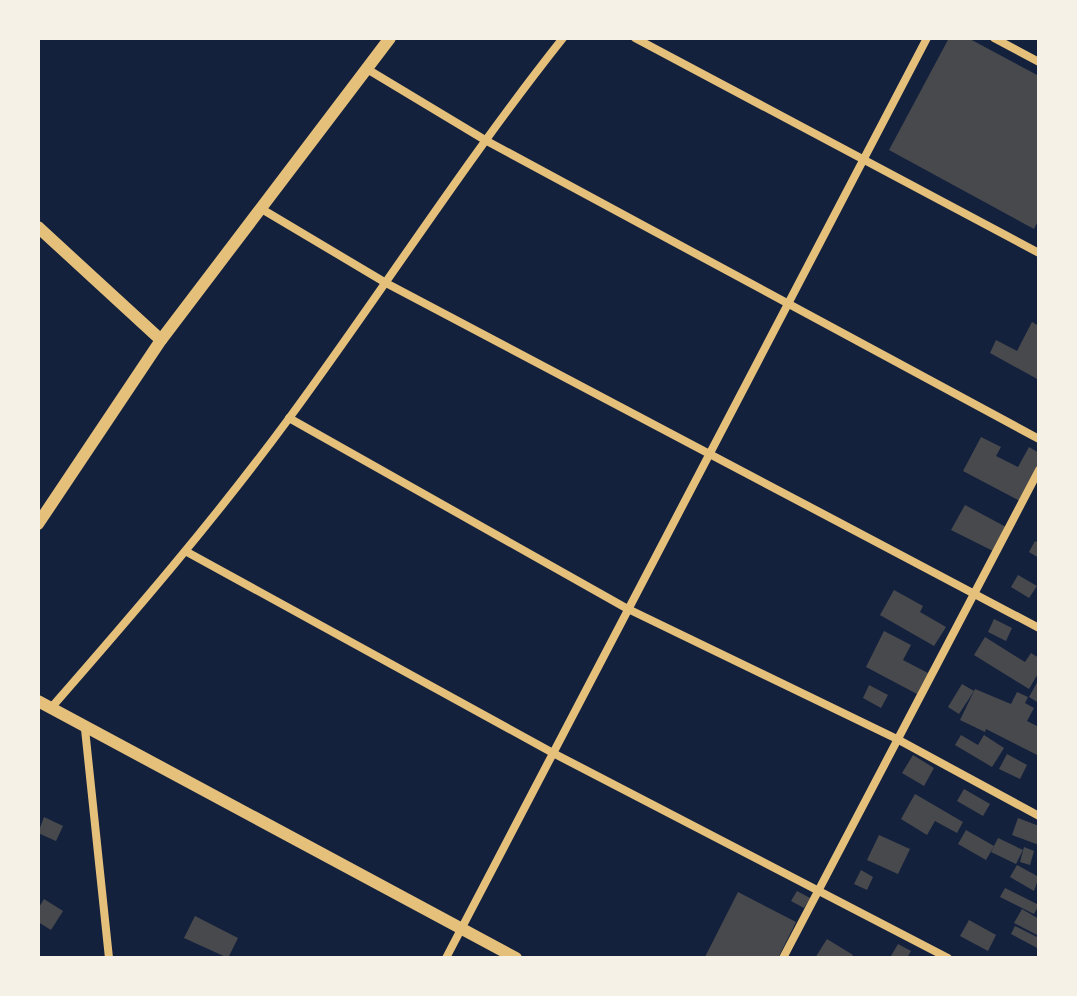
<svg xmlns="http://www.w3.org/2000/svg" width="1077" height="996" font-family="Figtree,sans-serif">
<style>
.building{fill:#48494c}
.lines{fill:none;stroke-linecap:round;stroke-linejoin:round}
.minor{stroke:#e5c07b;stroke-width:8}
.tertiary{stroke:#e5c07b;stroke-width:12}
</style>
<rect width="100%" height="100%" fill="#14213d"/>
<!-- building -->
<g class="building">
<polygon points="949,38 968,38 1039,76 1039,219 1034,229 889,150"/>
<polygon points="1032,322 1039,326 1039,380 990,353 996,340 1017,351"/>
<polygon points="981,437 1001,447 996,456 1018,467 1029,447 1039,453 1039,464 1020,501 963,471"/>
<polygon points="965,505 1006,527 993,551 951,530"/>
<polygon points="1035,541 1039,543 1039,558 1029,552"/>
<polygon points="1018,575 1037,586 1029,598 1011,587"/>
<polygon points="894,590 923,606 920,612 946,627 934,646 880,615"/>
<polygon points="994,619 1012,628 1006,641 988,632"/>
<polygon points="884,631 911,645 903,660 928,673 917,694 866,667"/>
<polygon points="985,637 1025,662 1031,653 1039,658 1039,672 1029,689 974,655"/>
<polygon points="1039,679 1039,703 1029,697"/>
<polygon points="962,684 974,691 959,714 948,707"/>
<polygon points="869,685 888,695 881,708 863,698"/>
<polygon points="975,689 1011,704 1017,692 1028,697 1025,703 1034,708 1027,721 1039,727 1039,756 986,729 985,732 960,720"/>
<polygon points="961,735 978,745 984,735 1004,748 992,767 955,745"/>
<polygon points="1007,754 1027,765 1020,779 999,769"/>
<polygon points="913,755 934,768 924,786 902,773"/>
<polygon points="964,789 990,804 983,816 957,801"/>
<polygon points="915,794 963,822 957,833 935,821 927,835 901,819"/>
<polygon points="44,817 63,826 56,841 38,833"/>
<polygon points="1018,818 1039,826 1039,845 1012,835"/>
<polygon points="966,830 994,846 986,860 958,844"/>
<polygon points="879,835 910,849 898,874 867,860"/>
<polygon points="998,838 1023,850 1016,864 991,852"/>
<polygon points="1024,847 1034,851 1030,865 1020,862"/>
<polygon points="1017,865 1039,877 1034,891 1010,877"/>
<polygon points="861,870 873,877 867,890 854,884"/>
<polygon points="1005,888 1039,905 1034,914 1000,897"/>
<polygon points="797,891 810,898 804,908 791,901"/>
<polygon points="738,892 796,922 778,958 705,957"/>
<polygon points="44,899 63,911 51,930 38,922 38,909"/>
<polygon points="1022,909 1039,919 1039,936 1014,923"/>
<polygon points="195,916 238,938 228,958 184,938"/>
<polygon points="969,920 996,935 988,951 960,936"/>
<polygon points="1015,926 1039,938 1039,949 1011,934"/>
<polygon points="827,939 853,955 851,958 815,958"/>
<polygon points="898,944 911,951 907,958 891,956"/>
</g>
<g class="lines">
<!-- minor -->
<g class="minor">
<polyline points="635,38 1039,253"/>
<polyline points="994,38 1039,62"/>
<polyline points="367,69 485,140 1039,439"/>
<polyline points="260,208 386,283 1039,628"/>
<polyline points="289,418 626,608 897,739 1039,816"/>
<polyline points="187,552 553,753 948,958"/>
<path d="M51,708C134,613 215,519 290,417C382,292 466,160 563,38"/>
<polyline points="85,729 109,958"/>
<polyline points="446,958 927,38"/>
<polyline points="783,958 1039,470"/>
</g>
<!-- tertiary -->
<g class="tertiary">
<polyline points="38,227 161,340"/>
<polyline points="38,524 161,340 390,38"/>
<polyline points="38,701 516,958"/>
</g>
</g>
<!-- border -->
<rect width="1077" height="996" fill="none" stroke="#f6f1e7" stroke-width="80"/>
</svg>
